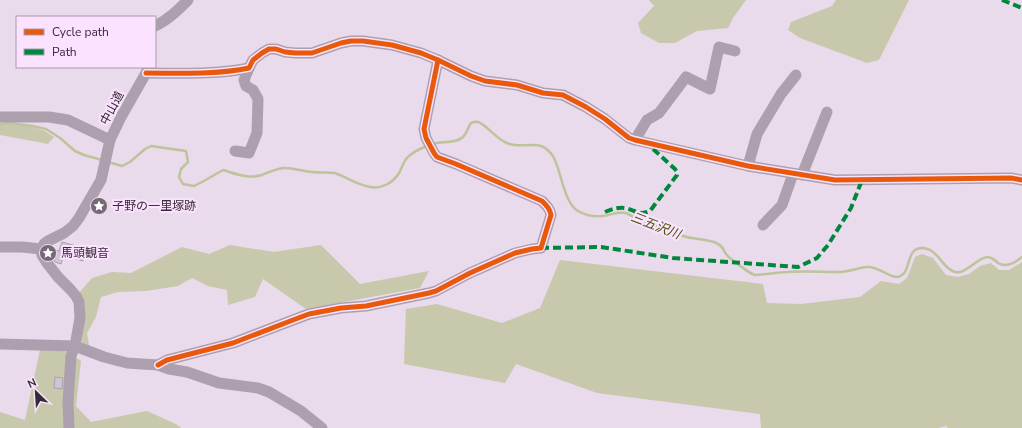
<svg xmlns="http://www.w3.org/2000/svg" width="1022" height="428" font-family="'Nunito Sans','Noto Sans JP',sans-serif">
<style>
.forest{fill:#c7c8ac}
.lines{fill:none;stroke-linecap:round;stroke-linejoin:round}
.stream{stroke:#bdc39a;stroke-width:2.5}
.building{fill:#cfc4d0;stroke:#aba1ad}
.minor{stroke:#ada0ae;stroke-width:11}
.quiet{stroke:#00873e;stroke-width:4;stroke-dasharray:8 4;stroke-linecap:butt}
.cycleway-casing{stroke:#fbe2fe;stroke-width:8}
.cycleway{stroke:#e8590c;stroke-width:5}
.labels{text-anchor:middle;stroke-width:4;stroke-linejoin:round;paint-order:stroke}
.street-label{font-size:12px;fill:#352b36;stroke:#fbe2fe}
.poi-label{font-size:12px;fill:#352b36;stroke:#fbe2fe;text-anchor:start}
.water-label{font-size:13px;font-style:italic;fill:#475304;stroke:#fbe2fe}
</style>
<rect width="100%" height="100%" fill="#e9dbeb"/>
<!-- forest -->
<g class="forest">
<polygon points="649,0 746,0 733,18 728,28 697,31 675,43 659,43 641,33 638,23 654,6"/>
<polygon points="836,0 909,0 879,60 867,63 800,38 788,30 791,22 832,6"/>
<polygon points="9,124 31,127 45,131 54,137 48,144 0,135 0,125"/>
<polygon points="230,245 274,252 321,245 360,284 429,271 420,288 306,309 263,279 255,297 228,305 227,290 208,286 192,278 178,286 146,291 118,292 101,297 96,317 87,333 89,345 82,345 83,320 79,293 92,278 112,272 131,273 182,247 209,254"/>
<polygon points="922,254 933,258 946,275 958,277 969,274 980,266 991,263 999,270 1009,270 1022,262 1022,428 948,428 946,426 939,428 761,428 760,414 597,393 516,364 505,383 404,364 406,309 437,304 502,323 540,308 560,260 763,284 767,303 801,304 860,297 881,281 899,284 907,278 915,257"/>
<path d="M40,350H64C68,356 75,356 81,361L76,406L91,422L147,411L176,424L181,428H0V412L25,420Z"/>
</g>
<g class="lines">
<!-- stream -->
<g class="stream">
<polyline points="0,124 10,123 32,126 46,129 60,138 75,151 84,155 102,160"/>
<path d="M432,144C441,141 456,144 463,137C467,133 468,127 471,123C474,122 475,121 478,122C487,125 496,139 507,143C524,151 541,135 554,158C561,171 564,203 578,211C585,215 595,217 603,216C612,215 617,211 626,213C633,216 639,221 646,224C654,227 662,224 669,227C674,230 678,234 683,236C694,240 709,238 718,244C723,246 723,250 726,254C729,258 750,274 755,275C764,275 779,272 788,272C805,271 821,272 838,272C848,272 857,268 867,267C878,266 890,278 898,277C912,274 905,249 921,248C939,248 941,268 955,272C965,275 977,258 987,257C992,257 995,260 998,263C1006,268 1016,262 1022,257"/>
<path d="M108,162L122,166L130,162L145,149L151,146L186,151L188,162L181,169L179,177L183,184L194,186L202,182L223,170C236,174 248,179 262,175C270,172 277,168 285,168C295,168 304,172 313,172C320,173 327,172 335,173C346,177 357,185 370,187C382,189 393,183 399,173C402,168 403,163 406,159C412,152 419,149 427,146"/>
</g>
</g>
<!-- building -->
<g class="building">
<polygon points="62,242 87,249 83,261 64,255 61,264 55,262 52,258 54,250 59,251"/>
<polygon points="55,377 63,378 62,389 54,388"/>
</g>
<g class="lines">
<!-- minor -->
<g class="minor">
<path d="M155,26C168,20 178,10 188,0"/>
<path d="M146,73C180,73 215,75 249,68L253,60L262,53L269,49H276L285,52L295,53H312L341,43L351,41H363L392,45L421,53L438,60L471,76L485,81L517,85L543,93L563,95L586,107L605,119L629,138L635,140L748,166L835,180L1011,178L1022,180"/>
<polyline points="0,117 49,117 68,120 110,140"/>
<polyline points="635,140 647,120 659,113 686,77 710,89 719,47 735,51"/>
<polyline points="235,151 249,153 257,133 258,99 253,90 246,86 244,80 249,68"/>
<polyline points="748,166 757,134 781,94 796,75"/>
<polyline points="802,175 827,112"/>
<polyline points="763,225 782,205 793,174"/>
<polyline points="0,247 22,247 41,249"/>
<polyline points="0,344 75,346 104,357 127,363 158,365 169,369 187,372 219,383 258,388 269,392 301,411 322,428"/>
<path d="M158,365L167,360L233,343L293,320L309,314L341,308L366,306L429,293L436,291L470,273L515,253L532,249L541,248L551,215C550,209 547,206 542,201L456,164L437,157L434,153L426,138L424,129L438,60"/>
<polyline points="69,428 68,403 71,356 75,346 80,318 79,302 76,296 70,289 58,277 47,263 42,255 41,249 44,244 48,241 64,233 73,226 79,218 101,180 110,140 121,117 146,73 148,68"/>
</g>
<!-- quiet -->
<g class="quiet">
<polyline points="1002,0 1022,8"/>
<path d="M605,212C612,209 618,207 625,208C635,210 639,216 650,211L677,175V172L675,169L652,148L651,146V144"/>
<polyline points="541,248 601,247 673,258 798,267 817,258 828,245 851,208 862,180"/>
</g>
<!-- cycleway casing -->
<g class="cycleway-casing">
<g id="cycleway">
<path d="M146,73C180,73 215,75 249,68L253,60L262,53L269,49H276L285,52L295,53H312L341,43L351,41H363L392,45L421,53L438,60L471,76L485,81L517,85L543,93L563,95L586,107L605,119L629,138L635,140L748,166L835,180L1011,178L1022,180"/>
<path d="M158,365L167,360L233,343L293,320L309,314L341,308L366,306L429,293L436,291L470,273L515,253L532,249L541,248L551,215C550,209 547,206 542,201L456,164L437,157L434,153L426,138L424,129L438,60"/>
</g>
</g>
<!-- cycleway -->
<use href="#cycleway" class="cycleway"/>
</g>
<!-- icons -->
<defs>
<g id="sight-disc" transform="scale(0.9)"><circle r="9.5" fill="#746975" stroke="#fbe2fe"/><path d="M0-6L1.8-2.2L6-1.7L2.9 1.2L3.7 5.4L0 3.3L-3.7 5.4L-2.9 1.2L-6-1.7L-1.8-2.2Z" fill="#fff"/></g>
</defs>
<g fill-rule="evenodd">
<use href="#sight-disc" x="99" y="206"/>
<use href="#sight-disc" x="48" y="253"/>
</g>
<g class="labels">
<!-- street labels -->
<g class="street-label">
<text transform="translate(112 108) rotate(-62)" y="4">中山道</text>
</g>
<!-- poi labels -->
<g class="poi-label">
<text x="112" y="210">子野の一里塚跡</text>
<text x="61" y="257">馬頭観音</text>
</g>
<!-- water labels -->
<g class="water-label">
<text transform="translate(656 225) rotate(21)" y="5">三五沢川</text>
</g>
</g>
<!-- legend -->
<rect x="16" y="16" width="140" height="52" fill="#fbe2fe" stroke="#ac99ae"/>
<rect x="24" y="29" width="20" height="6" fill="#e8590c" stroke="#ac99ae"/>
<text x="52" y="36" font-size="12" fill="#352b36">Cycle path</text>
<rect x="24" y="49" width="20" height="6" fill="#00873e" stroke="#ac99ae"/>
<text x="52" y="56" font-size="12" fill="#352b36">Path</text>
<!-- north arrow -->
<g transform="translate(36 392) rotate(335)" stroke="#fbe2fe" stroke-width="3" paint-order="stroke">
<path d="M0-3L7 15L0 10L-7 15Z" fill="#352b36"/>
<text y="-6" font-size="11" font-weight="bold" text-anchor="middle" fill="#352b36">N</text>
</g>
</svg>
